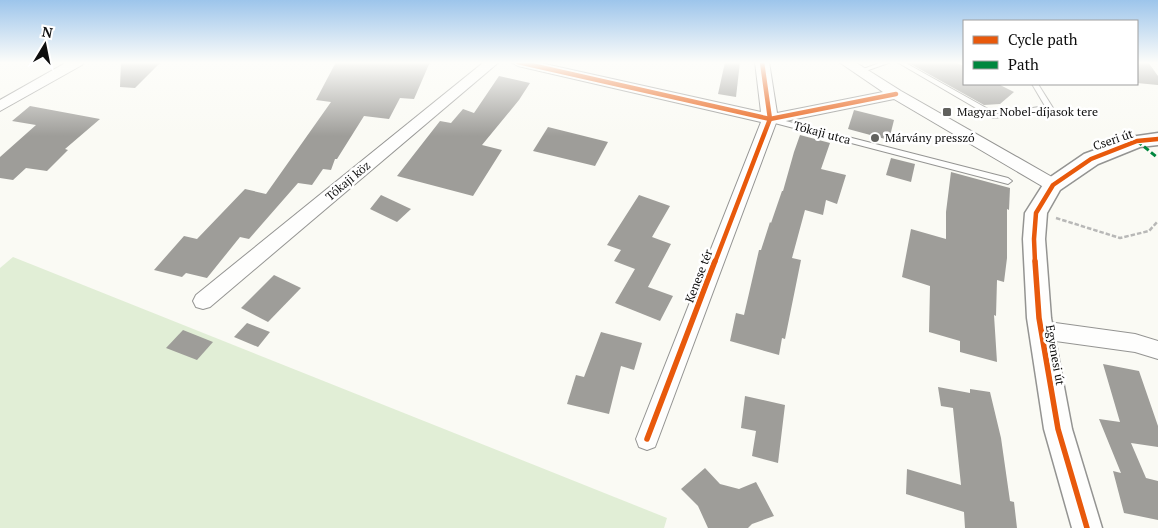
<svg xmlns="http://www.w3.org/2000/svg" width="1158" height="528" font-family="'PT Serif',serif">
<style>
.green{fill:#e1eed6}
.building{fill:#9e9d99}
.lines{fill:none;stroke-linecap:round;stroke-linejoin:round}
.service-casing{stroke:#949492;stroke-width:2}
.minor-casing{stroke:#949492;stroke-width:2}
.tertiary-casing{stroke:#949492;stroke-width:3}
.path{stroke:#b8b8b7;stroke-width:2.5;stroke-dasharray:4.5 2;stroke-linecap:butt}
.service{fill:#fefefd;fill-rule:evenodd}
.minor{fill:#fefefd;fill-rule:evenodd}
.tertiary{fill:#fefefd;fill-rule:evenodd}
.quiet{stroke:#00873e;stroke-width:3;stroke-dasharray:6 3;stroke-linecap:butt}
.cycleway-far1-casing{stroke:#fff;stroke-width:7}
.cycleway-casing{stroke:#fff;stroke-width:9}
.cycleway-far1{stroke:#e8590c;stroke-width:4.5}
.cycleway{stroke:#e8590c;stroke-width:5.5}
.poi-dot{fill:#61615e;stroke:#fff;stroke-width:2}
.labels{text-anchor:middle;stroke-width:5;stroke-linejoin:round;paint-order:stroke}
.poi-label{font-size:12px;fill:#0e0e0e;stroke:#fff;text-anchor:start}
.street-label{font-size:12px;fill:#0e0e0e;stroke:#fff}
</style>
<rect width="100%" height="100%" fill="#fafaf4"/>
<!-- green -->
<polygon class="green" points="13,257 667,518 664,528 0,528 0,268"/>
<!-- building -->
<g class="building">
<polygon points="121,62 161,62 135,88 120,87"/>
<polygon points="336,62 430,62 414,99 400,98 389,119 364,116 337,159 335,159 331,170 323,169 312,185 298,183 249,239 240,237 207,278 186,273 182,277 154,270 184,236 197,239 245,189 266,194 331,102 316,100"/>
<polygon points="725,62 740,62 736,97 718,94"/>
<polygon points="907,62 955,62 964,66 964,84 998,84 1014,92 1000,104 984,105"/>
<polygon points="1137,62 1148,62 1158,76 1158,85 1137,83"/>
<polygon points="499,76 530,83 519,100 482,145 502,150 473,196 397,176 440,121 451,123 463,109 474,113"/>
<polygon points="30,106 100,119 65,149 68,150 47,171 26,168 13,180 0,178 0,157 36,125 12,121"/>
<polygon points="854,110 894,120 889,140 848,129"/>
<polygon points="548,127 608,142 595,166 533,151"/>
<polygon points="800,135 830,143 821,169 846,175 837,204 826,200 823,215 805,210 792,258 801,260 785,339 782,338 779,355 730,341 736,313 744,315 759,250 761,250 770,222 771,223 782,191 783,191 794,152"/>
<polygon points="891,158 915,164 911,182 886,175"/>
<polygon points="951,172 1010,188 1009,210 1007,209 1007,258 1004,282 997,280 996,316 994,315 997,362 960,352 960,341 929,332 930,286 902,277 911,229 946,239 946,212"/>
<polygon points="381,195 411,209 397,222 370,209"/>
<polygon points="639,195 670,206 652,237 671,244 648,287 673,296 660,321 615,303 635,269 614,261 621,250 607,245"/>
<polygon points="274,275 301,288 268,322 241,308"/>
<polygon points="247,323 270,332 258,347 234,337"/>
<polygon points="183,330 213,342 197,360 166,348"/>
<polygon points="601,332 642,343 634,370 621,366 609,414 567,404 576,375 584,377"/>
<polygon points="1103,364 1139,371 1158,426 1158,447 1131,443 1146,478 1158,481 1158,520 1124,513 1113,471 1121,473 1099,419 1120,422"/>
<polygon points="938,387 970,393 970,389 990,392 1001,438 1010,501 1014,502 1017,528 965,528 964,512 906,494 907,469 961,485 953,408 941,406"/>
<polygon points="745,396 785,405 778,463 752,456 756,431 741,428"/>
<polygon points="705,468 720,484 739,489 756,482 774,516 752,524 748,528 708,528 698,506 681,489"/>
</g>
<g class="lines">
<!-- service casing -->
<g class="service-casing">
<g id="service">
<polygon points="882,62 891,62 863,72 859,72 858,71"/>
<polygon points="897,62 904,62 997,114 1045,106 1032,84 1038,84 1053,108 1049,110 993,118"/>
<polygon points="767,117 770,117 1008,178 1012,181 1008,184 767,121"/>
</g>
</g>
<!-- minor casing -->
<g class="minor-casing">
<g id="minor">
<polygon points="67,62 84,62 82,65 0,111 0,100"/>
<polygon points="484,62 499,62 210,307 203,309 196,307 193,301 196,295"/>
<polygon points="511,62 536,62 761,112 755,62 769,62 777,113 883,92 839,62 855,62 901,91 1059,181 1061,185 1059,189 1053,191 1047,189 894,99 776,123 658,439 655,447 647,450 639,447 636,439 761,122 518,66"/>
<polygon points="1041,321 1135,334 1158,341 1158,359 1135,352 1041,339 1034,336 1031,330 1034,324"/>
</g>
</g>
<!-- tertiary casing -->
<g class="tertiary-casing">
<polygon id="tertiary" points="1158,133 1158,145 1140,147 1098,164 1060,190 1047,213 1045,239 1051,318 1072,429 1102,528 1072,528 1044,429 1027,318 1023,239 1025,213 1046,180 1084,154 1130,137"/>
</g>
<!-- path -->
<polyline class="path" points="1056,218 1120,238 1149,231 1158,221"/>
<!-- service -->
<use href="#service" class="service"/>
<!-- minor -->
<use href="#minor" class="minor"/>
<!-- tertiary -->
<use href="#tertiary" class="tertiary"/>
<!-- quiet -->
<polyline class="quiet" points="1137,141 1158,158"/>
<!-- cycleway-far1 casing -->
<g class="cycleway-far1-casing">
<g id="cycleway-far1">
<polyline points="518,62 770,119 896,94"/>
<polyline points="715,262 770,119 762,62"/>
<polyline points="1035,262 1034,239 1036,213 1053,185 1091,159 1137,141 1158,139"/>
</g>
</g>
<!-- cycleway casing -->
<g class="cycleway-casing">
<g id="cycleway">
<polyline points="1035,261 1039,318 1058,429 1087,528"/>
<polyline points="647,439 715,261"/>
</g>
</g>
<!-- cycleway-far1 -->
<use href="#cycleway-far1" class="cycleway-far1"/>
<!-- cycleway -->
<use href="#cycleway" class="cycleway"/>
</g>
<!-- sky -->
<linearGradient id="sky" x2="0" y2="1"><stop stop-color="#9dc5eb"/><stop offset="0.46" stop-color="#fdfdfa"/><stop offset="1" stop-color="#fdfdfa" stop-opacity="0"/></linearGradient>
<rect width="1158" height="136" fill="url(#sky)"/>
<!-- markers -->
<g class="poi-dot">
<rect x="942" y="107" width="10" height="10" rx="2.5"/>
<circle cx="875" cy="138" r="5"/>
</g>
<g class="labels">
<!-- poi labels -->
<g class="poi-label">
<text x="957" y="116">Magyar Nobel-díjasok tere</text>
<text x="885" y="142">Márvány presszó</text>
</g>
<!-- street labels -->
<g class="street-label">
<text transform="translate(822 133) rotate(15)" y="4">Tókaji utca</text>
<text transform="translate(1113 140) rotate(-19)" y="4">Cseri út</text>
<text transform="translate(348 181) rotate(-40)" y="4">Tókaji köz</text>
<text transform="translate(699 276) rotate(-69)" y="4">Kenese tér</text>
<text transform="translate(1055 355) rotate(80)" y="4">Egyenesi út</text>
</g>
</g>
<!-- legend -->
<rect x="963" y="20" width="175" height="65" fill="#ffffff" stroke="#9f9f9f"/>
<rect x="973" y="36" width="25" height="8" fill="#e8590c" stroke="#9f9f9f"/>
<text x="1008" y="45" font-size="15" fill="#0e0e0e">Cycle path</text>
<rect x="973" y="61" width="25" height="8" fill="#00873e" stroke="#9f9f9f"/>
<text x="1008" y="70" font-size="15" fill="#0e0e0e">Path</text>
<!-- north arrow -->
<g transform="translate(45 45) rotate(10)" stroke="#ffffff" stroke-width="4" paint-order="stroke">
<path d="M0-4L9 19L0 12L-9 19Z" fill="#0e0e0e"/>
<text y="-8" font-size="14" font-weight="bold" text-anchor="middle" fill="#0e0e0e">N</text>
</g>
</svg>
